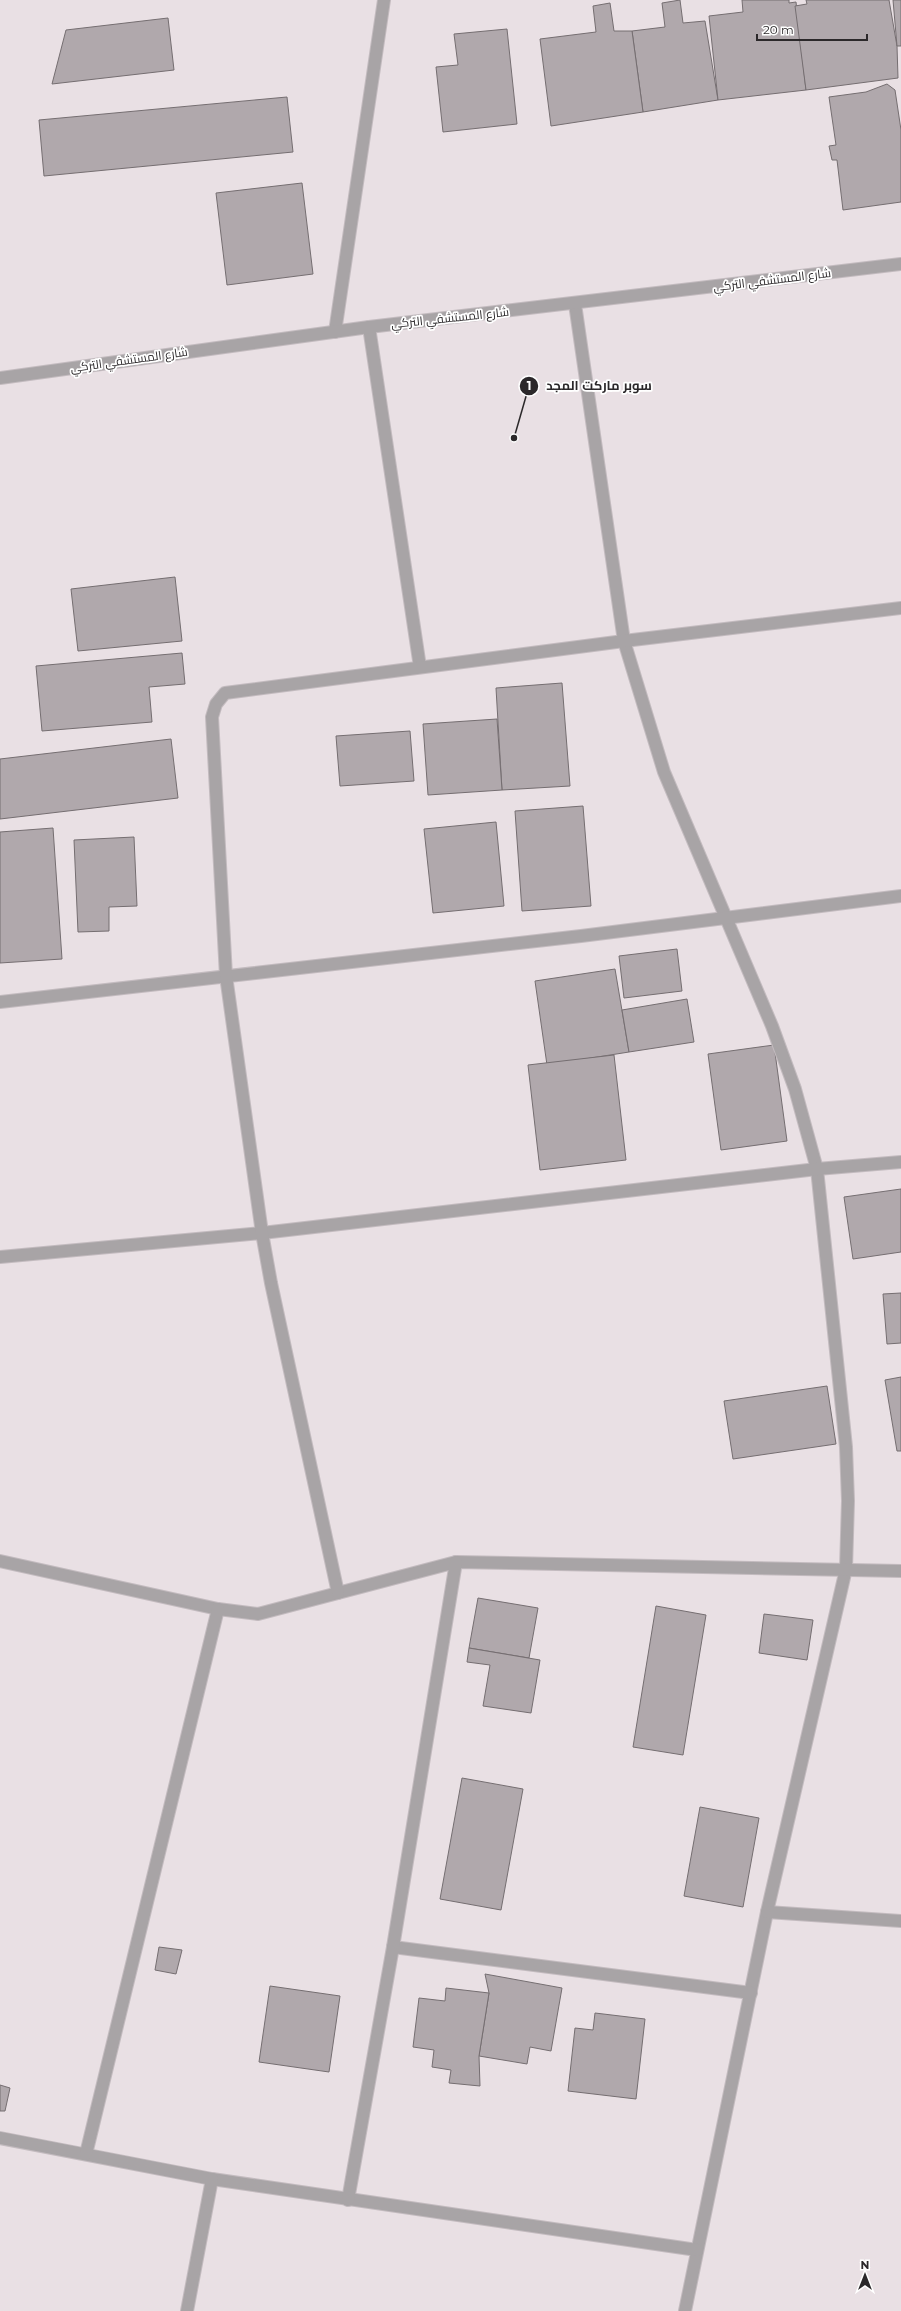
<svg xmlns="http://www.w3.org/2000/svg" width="901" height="2311" font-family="Montserrat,Cairo,sans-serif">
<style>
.building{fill:#b0a8ac;stroke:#756e71}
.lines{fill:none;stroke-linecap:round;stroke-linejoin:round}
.minor-casing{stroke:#c3bbbf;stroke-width:14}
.minor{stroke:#a8a4a6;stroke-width:12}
.labels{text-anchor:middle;stroke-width:3.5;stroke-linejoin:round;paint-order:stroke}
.street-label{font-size:12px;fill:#2b282a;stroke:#fff}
.leader{fill:none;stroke:#2b282a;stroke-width:1.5}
.callout-dot{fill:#2b282a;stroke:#fff;stroke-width:1.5}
.mark-label{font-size:12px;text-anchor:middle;font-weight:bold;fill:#fff}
.callout-label{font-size:13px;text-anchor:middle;font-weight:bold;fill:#2b282a;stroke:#fff;stroke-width:3.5;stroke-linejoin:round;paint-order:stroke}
</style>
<rect width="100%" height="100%" fill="#e9e0e4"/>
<!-- building -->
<g class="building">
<polygon points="680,0 683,23 705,21 718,100 643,112 632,31 665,27 662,3"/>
<polygon points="742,0 789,0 789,3 796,2 806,90 718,100 709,16 743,12"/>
<polygon points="806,0 889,0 897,46 898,78 806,90 795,6 807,4"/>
<polygon points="893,0 901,0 901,46 897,46"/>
<polygon points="610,3 614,31 632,31 643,112 551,126 540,39 596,32 593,6"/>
<polygon points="168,18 174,70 52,84 66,30"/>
<polygon points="507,29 517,124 443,132 436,67 458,65 454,34"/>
<polygon points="887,84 895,90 901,130 901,202 843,210 837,160 832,160 829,146 836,145 829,97 866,92"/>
<polygon points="287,97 293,152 44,176 39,120"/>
<polygon points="302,183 313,274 227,285 216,193"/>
<polygon points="175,577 182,641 78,651 71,589"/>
<polygon points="182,653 185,684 149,687 152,722 42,731 36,666"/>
<polygon points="562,683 570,786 502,790 496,688"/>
<polygon points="497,719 502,790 428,795 423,724"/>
<polygon points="410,731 414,781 340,786 336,736"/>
<polygon points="171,739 178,798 0,819 0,759"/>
<polygon points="583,806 591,906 522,911 515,811"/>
<polygon points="496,822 504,906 433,913 424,829"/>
<polygon points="53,828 62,959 0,963 0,832"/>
<polygon points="134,837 137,906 109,907 109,931 78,932 74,840"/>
<polygon points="677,949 682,991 624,998 619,956"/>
<polygon points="615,969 629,1052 547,1065 535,981"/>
<polygon points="687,999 694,1042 629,1052 622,1010"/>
<polygon points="774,1045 787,1141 721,1150 708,1054"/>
<polygon points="614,1055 626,1160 540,1170 528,1065"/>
<polygon points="901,1189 901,1252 853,1259 844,1197"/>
<polygon points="901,1293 901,1343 887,1344 883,1294"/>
<polygon points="901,1377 901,1451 897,1451 885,1380"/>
<polygon points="827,1386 836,1444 733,1459 724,1401"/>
<polygon points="478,1598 538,1608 529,1658 469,1648"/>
<polygon points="656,1606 706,1615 683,1755 633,1747"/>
<polygon points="764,1614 813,1620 807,1660 759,1653"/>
<polygon points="469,1648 540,1660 531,1713 483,1706 490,1665 467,1662"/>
<polygon points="462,1778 523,1789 501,1910 440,1899"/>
<polygon points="700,1807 759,1818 743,1907 684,1896"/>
<polygon points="159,1947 182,1950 176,1974 155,1970"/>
<polygon points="485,1974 562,1988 551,2051 530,2047 527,2064 479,2056 489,1993"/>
<polygon points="270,1986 340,1996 329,2072 259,2062"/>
<polygon points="446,1988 489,1993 479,2056 480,2086 449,2083 451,2070 432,2067 434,2050 413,2047 419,1998 445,2001"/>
<polygon points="595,2013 645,2019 636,2099 568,2091 575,2028 593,2030"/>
<polygon points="0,2085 10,2088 5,2111 0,2111"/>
</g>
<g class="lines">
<!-- minor casing -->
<g class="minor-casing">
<g id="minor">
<polyline points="575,304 624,641 664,772 772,1026 795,1089 817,1169 846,1447 848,1501 846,1569 767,1912 685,2311"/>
<polyline points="369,327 420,667"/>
<polyline points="335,332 384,0"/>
<polyline points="0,378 369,327 901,264"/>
<polyline points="0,1002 581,936 901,896"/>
<polyline points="0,1257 262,1233 817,1169 901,1162"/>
<polyline points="0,1561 218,1609 258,1614 456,1562 901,1571"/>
<polyline points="338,1593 271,1283 262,1233 226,976 212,717 216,704 225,693 624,641 901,608"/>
<polyline points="767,1912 901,1921"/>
<polyline points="393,1947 751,1993"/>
<polyline points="0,2138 212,2179 697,2250"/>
<polyline points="86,2154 218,1609"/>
<polyline points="348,2200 393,1947 456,1562"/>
<polyline points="187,2311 212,2179"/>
</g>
</g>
<!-- minor -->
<use href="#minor" class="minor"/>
</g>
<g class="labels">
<!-- street labels -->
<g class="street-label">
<text transform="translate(772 280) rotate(-7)" y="4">شارع المستشفي التركي</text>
<text transform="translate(450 318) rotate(-6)" y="4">شارع المستشفي التركي</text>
<text transform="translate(129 360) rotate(-8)" y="4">شارع المستشفي التركي</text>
</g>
</g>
<!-- callouts -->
<path class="leader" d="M514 438L529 386"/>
<g class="callout-dot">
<circle cx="514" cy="438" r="4"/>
<circle cx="529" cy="386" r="10"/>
</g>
<g class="mark-label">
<text x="529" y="390">1</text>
</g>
<g class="callout-label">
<text x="599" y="390">سوبر ماركت المجد</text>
</g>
<!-- north arrow -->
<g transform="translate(865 2275)" stroke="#ffffff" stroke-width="3" paint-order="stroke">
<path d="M0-3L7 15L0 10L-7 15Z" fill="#2b282a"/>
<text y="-6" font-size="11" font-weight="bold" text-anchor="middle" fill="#2b282a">N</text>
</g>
<!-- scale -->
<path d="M757 34v6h110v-6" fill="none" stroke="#2b282a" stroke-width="2"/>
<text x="763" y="34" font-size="12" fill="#2b282a" stroke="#ffffff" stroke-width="3" paint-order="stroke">20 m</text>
</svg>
